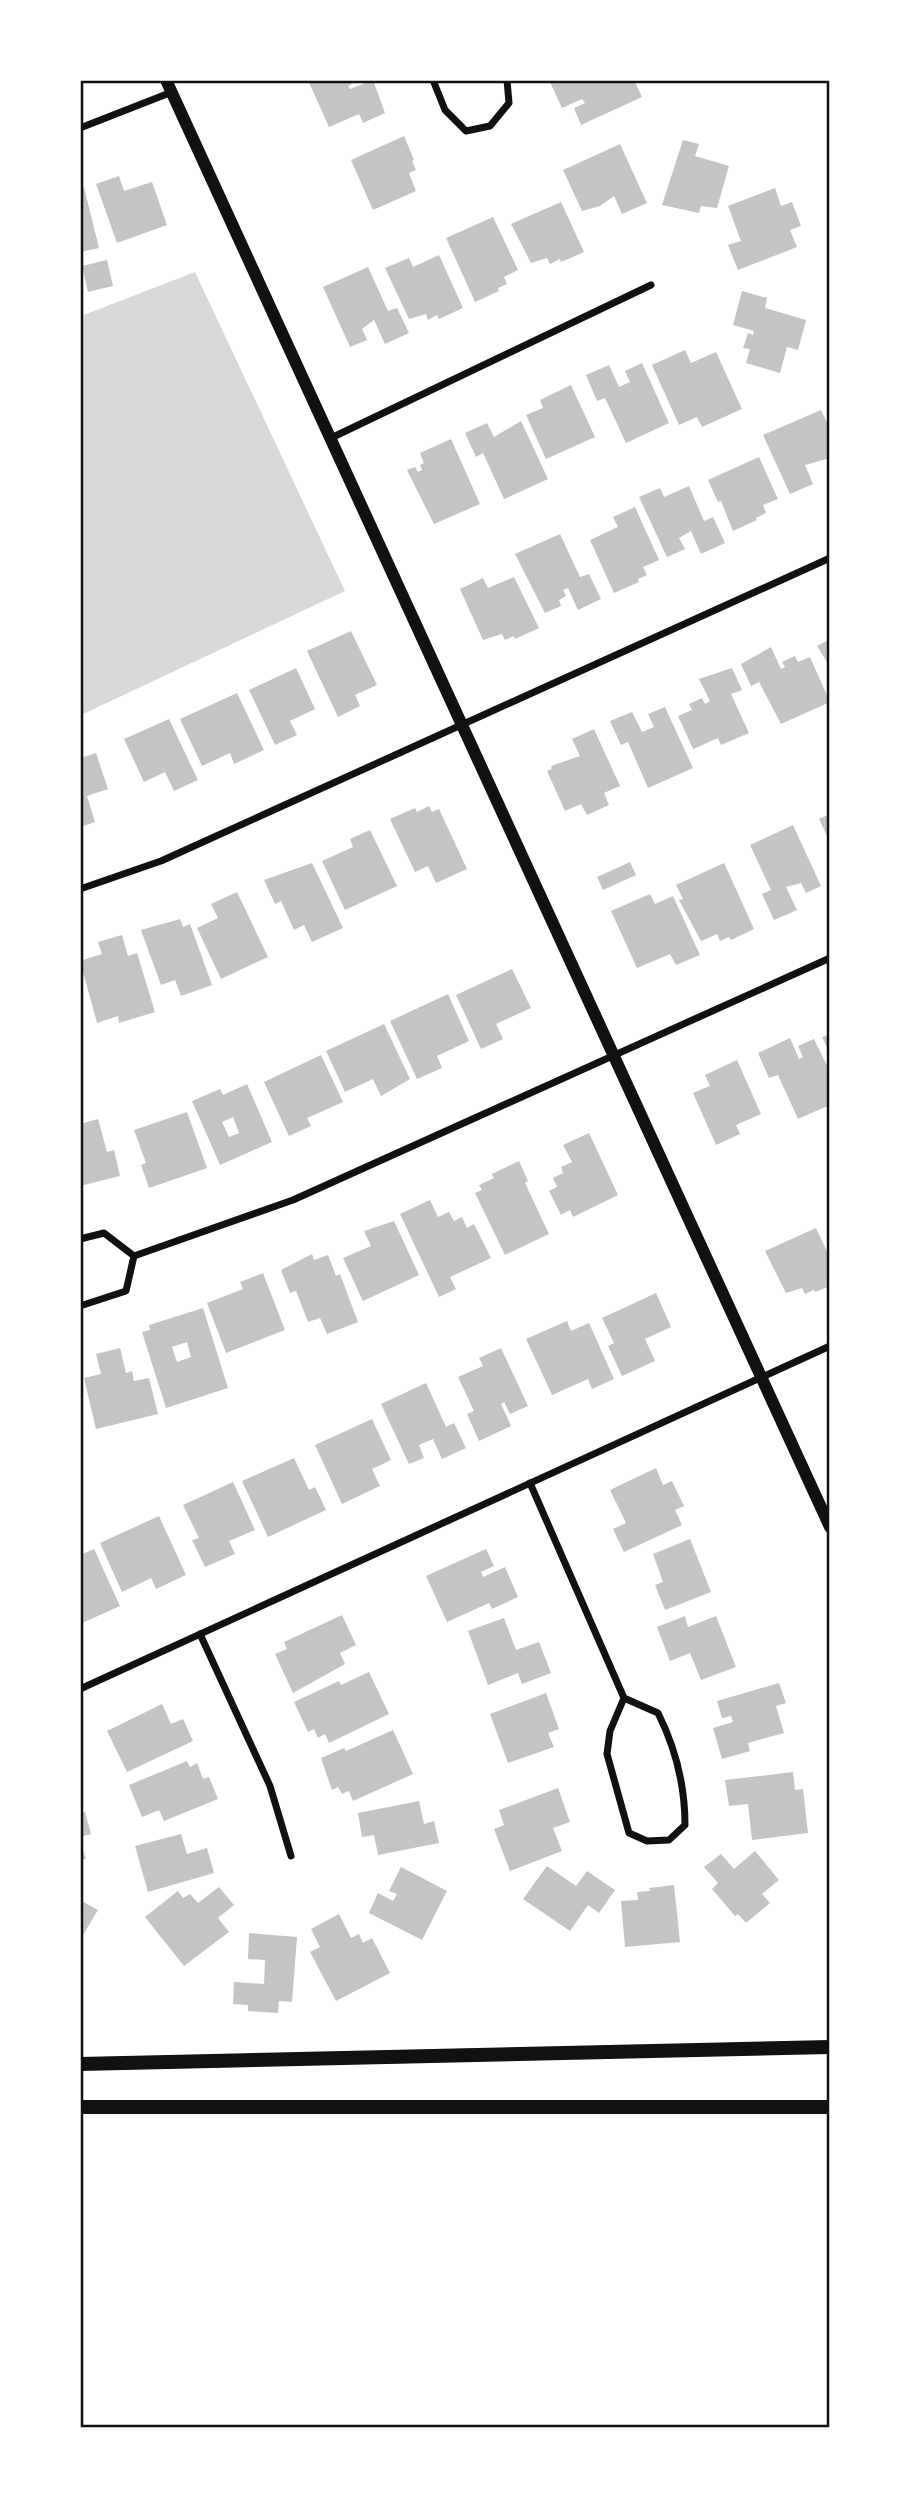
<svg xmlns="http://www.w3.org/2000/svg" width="910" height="2508" font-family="'Exo 2',sans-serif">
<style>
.water{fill:#d9d9d9}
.building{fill:#c4c4c4;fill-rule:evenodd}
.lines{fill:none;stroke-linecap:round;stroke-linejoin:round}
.minor{stroke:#111;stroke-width:7}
.tertiary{stroke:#111;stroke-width:12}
.secondary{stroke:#111;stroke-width:14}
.neatline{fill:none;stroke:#111;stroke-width:2.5}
</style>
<rect width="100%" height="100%" fill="#fff"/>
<!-- water -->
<polygon class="water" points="195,272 345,591 81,715 81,316"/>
<!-- building -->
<g class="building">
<polygon points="308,80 359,80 348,86 350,89 373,80 385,113 363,123 359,114 329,127"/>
<polygon points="549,80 634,80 642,97 581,125 574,108 585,103 582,99 562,108"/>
<polygon points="404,136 414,160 412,161 416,170 409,173 416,191 373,210 351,160"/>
<polygon points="683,140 699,144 695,156 729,166 717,208 701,206 699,213 662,205"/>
<polygon points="620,144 647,203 622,214 614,196 600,206 582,211 563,170"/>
<polygon points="119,176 124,191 152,182 167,225 117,243 96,184"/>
<polygon points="84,187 99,248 80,252 80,188"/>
<polygon points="775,188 781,206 792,202 801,226 790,230 797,247 738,270 728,245 741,241 728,206"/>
<polygon points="561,202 584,252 561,262 560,259 550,264 547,258 531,263 511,224"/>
<polygon points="493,217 518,270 504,277 507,284 498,288 499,291 475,302 446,238"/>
<polygon points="439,255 463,308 439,319 437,315 428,320 426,314 409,319 385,268 409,258 413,267"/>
<polygon points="107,260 113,286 88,292 82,266"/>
<polygon points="368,267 388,311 397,308 409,333 385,344 374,320 362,329 367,340 350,347 323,287"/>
<polygon points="742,291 767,298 765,308 806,320 798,350 787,347 780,373 746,363 750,349 743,348 748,333 753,335 754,331 733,325"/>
<polygon points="685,350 691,363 716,352 742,409 702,427 697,417 679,425 652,365"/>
<polygon points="642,363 669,423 626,443 605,398 597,401 586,375 609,365 619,387 630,382 625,371"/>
<polygon points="571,385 595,437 546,459 526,415 543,408 540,400"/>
<polygon points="821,410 830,429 830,458 805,465 813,484 790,494 763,435"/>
<polygon points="521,421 548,479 504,499 483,453 476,457 465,433 487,423 494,437"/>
<polygon points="451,439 480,504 434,524 407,470 415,467 418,472 422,470 420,465 424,463 420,453"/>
<polygon points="759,457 778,499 763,505 766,513 756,518 757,520 733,531 721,501 718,502 708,480"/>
<polygon points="689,486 704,521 713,517 725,543 701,554 691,531 679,538 685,549 667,557 639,497 660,488 664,497"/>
<polygon points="635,507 659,560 643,567 647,575 638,579 639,582 614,593 590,540 618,527 613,517"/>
<polygon points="560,534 580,577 589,574 601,599 578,610 568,588 563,590 566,596 559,600 561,606 545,613 515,554"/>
<polygon points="514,577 539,628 515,639 514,636 505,640 502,634 483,640 460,589 483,578 488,588"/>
<polygon points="351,631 377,685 355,695 360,706 338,717 307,651"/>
<polygon points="830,639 830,667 817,646"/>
<polygon points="771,647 781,669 785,667 782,662 795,656 798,662 810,657 830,702 781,724 759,682 751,686 741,664"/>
<polygon points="296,668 315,709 290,721 297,735 275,745 249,690"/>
<polygon points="732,668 742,690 731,694 749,733 721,745 718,738 693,749 678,716 692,710 689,704 702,698 705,704 710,701 699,679"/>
<polygon points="237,693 264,750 234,764 230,753 202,766 180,719"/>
<polygon points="665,707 693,768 648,788 628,742 621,745 610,721 632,712 642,732 654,727 648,714"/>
<polygon points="169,719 198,780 174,791 165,772 144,782 124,739"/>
<polygon points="594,729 620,786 604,793 609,805 587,815 581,804 565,811 547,771 552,769 551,766 580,756 572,739"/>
<polygon points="96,753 108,789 87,796 95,822 80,827 80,758"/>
<polygon points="429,806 432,812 439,809 467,869 436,883 428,866 415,872 390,819 415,808 417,812"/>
<polygon points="830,814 830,842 819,819"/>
<polygon points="793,825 821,886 806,893 801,883 786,887 797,910 774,920 762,894 771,890 750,845"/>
<polygon points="370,830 397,886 345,910 322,861 353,847 350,839"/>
<polygon points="630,862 636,875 603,890 597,877"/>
<polygon points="312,863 343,928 312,942 304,925 294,930 281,901 275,904 264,880"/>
<polygon points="724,863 754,929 731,940 729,937 720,941 717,934 701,941 679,900 683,899 676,885"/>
<polygon points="237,892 268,957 221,979 197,928 218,918 211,904"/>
<polygon points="650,894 655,904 673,896 700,955 676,965 670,954 637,968 611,911"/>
<polygon points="180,919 183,927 190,924 212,985 181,996 175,980 161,985 141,930"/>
<polygon points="122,935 128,956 137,953 155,1012 119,1023 118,1016 97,1023 80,961 102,954 98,942"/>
<polygon points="512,969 531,1008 496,1024 503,1039 481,1049 456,995"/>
<polygon points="448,994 469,1041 437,1056 442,1068 417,1079 390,1021"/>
<polygon points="384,1024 410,1079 381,1096 373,1079 345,1092 326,1051"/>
<polygon points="830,1034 830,1054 822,1037"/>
<polygon points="790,1038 799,1059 803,1057 798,1046 814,1039 830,1072 830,1105 798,1119 778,1075 769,1078 758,1053"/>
<polygon points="321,1055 343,1102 307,1118 311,1126 289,1136 264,1082"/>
<polygon points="737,1060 761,1114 736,1125 740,1134 716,1145 693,1093 710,1086 705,1075"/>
<path d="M247,1084L272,1142L220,1165L192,1101L220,1089L223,1095ZM233,1117L239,1133L229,1137L222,1122Z"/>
<polygon points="187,1112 207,1168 149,1188 141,1165 146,1163 134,1130"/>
<polygon points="98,1119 107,1152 114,1150 120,1176 80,1186 80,1124"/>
<polygon points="589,1133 618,1195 573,1217 570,1210 561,1215 549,1191 557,1187 553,1178 563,1173 561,1167 572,1162 563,1145"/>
<polygon points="519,1161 528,1181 525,1183 549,1234 505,1255 475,1193 482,1190 479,1185 494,1178 492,1174"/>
<polygon points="430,1200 438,1217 449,1212 454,1221 462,1217 467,1228 474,1224 491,1258 450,1277 456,1289 439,1297 400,1214"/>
<polygon points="394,1221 419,1275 363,1301 343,1258 371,1246 364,1231"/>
<polygon points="816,1228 830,1258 830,1286 815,1292 814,1290 805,1294 802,1288 786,1293 765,1251"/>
<polygon points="312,1254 314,1260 328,1255 336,1276 340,1274 358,1322 327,1334 320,1318 308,1322 296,1291 290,1293 281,1270"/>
<polygon points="263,1273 285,1330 226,1353 207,1303 243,1289 240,1282"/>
<polygon points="656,1293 671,1327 645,1339 655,1361 622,1376 608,1346 614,1343 602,1318"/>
<path d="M203,1308L228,1388L166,1408L142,1332L150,1330L149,1325ZM187,1342L191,1357L177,1362L172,1347Z"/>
<polygon points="567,1321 571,1331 589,1323 614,1379 592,1389 588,1379 552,1395 526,1339"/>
<polygon points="120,1348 126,1373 132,1371 134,1381 149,1378 158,1414 96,1429 84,1378 101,1374 96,1354"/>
<polygon points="501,1348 528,1406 510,1414 504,1402 501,1404 511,1426 479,1441 467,1414 474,1411 458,1377 483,1366 479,1358"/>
<polygon points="426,1383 446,1427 454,1423 466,1448 442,1459 433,1439 419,1445 424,1458 409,1464 381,1404"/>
<polygon points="372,1419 391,1460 372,1469 380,1486 342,1504 315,1445"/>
<polygon points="294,1458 309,1490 315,1487 326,1510 268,1537 242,1481"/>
<polygon points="656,1468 663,1485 672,1481 684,1506 675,1510 682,1525 624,1552 613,1529 626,1523 610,1490"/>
<polygon points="233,1482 255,1530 229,1541 235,1554 205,1567 192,1540 199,1538 183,1505"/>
<polygon points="159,1516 186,1575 156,1589 151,1578 122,1592 100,1543"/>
<polygon points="690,1539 711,1592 665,1610 655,1585 663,1582 653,1554"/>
<polygon points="94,1549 120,1606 80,1624 80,1555"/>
<polygon points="486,1549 494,1566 481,1572 483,1577 505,1567 518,1597 492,1609 489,1603 447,1622 426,1576"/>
<polygon points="342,1615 356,1645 340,1653 345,1664 293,1693 275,1654 287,1649 284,1642"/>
<polygon points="685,1616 688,1627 716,1616 736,1667 701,1680 690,1653 670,1661 657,1627"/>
<polygon points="504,1618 516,1650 539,1642 551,1673 522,1684 518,1673 488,1685 468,1631"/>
<polygon points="369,1672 389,1714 329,1743 325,1734 318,1738 314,1729 308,1732 294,1702 339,1681 341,1685"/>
<polygon points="779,1683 786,1703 776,1706 784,1733 748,1743 750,1751 722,1759 713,1728 733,1722 731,1716 722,1718 717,1701"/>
<polygon points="546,1693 559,1729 548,1733 554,1747 508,1763 490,1714"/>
<polygon points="162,1704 171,1724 183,1719 193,1741 127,1772 107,1731"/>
<polygon points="393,1730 413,1774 353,1801 349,1791 342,1794 338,1787 332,1790 321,1758 344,1748 346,1751"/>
<polygon points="187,1761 190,1767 197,1763 203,1779 209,1777 218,1799 164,1821 159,1810 142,1817 129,1785"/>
<polygon points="793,1772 795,1790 803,1789 808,1833 752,1840 748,1804 729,1806 725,1780"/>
<polygon points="558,1788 570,1822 553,1828 562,1851 510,1871 494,1829 504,1825 499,1810"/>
<polygon points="419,1801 424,1824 434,1821 439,1843 378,1855 374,1835 362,1837 358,1813"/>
<polygon points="85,1812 91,1834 80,1837 80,1813"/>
<polygon points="181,1834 187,1854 207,1848 214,1873 148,1892 135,1846"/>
<polygon points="80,1841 86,1859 80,1860"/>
<polygon points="755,1851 779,1880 762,1894 770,1903 746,1923 738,1914 735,1916 712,1889 718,1883 704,1867 721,1854 734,1869"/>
<polygon points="547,1866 576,1886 587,1871 615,1890 599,1913 588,1905 570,1931 523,1899"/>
<polygon points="401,1867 447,1891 422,1940 369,1913 378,1893 393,1901 397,1894 389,1891"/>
<polygon points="674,1885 680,1942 625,1947 621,1901 638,1900 637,1892 650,1891 649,1888"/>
<polygon points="219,1887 234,1905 218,1918 229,1932 184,1966 145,1917 178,1891 183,1898 190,1894 198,1903"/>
<polygon points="80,1900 98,1910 80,1940"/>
<polygon points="339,1914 351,1938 359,1934 363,1943 372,1938 390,1973 336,2001 310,1952 320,1947 311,1929"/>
<polygon points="249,1933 297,1937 292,2002 279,2001 278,2013 248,2011 248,2005 233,2004 234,1982 264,1984 265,1960 248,1959"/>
</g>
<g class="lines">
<!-- minor -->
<g class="minor">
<polyline points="433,80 445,110 466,131 490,126 509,103 507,80"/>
<polyline points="80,128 172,92"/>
<polyline points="331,438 651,285"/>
<polyline points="80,889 161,861 830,558"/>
<polyline points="80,1239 104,1233 134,1256"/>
<polyline points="134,1256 293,1200 830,958"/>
<polyline points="80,1306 126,1291 134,1256"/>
<path d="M530,1483L624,1698L610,1731L607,1754L629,1833L647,1841L669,1840L685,1825C685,1784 676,1749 658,1713L624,1698"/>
<polyline points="200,1634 270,1786 291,1856"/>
<polyline points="80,1689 830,1346"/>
</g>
<!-- tertiary -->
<polyline class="tertiary" points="166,80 830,1527"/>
<!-- secondary -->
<g class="secondary">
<polyline points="80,2064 830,2047"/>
<polyline points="80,2107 830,2107"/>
</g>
</g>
<!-- border -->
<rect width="910" height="2508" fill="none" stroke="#ffffff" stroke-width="164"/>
<rect x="82" y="82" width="746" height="2344" class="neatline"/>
</svg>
